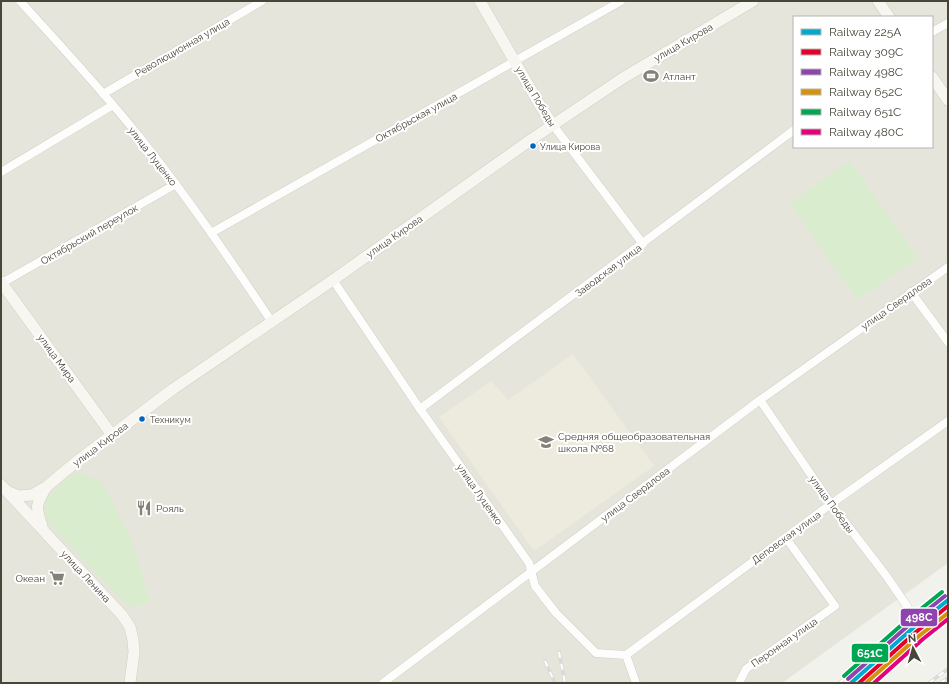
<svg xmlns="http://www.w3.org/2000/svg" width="949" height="684" font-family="Raleway,sans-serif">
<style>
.residential{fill:#e5e5db;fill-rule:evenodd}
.education{fill:#ecebdd}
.green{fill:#daecce}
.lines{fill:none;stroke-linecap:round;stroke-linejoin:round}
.street-casing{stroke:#d0d0ca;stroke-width:9}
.secondary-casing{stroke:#d0d0c4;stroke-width:12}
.street{stroke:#fdfdfc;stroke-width:8}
.secondary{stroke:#f7f6f0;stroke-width:11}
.rail-casing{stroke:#dadad9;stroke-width:3.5}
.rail{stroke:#fff;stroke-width:2;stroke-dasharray:6;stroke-linecap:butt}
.rail-1-casing{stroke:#fff;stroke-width:7}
.rail-2-casing{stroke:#fff;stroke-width:7}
.rail-3-casing{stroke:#fff;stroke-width:7}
.rail-4-casing{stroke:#fff;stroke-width:7}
.rail-5-casing{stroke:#fff;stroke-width:7}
.rail-6-casing{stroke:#fff;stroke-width:7}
.rail-1{stroke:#00a9ce;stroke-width:4}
.rail-2{stroke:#e4002b;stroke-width:4}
.rail-3{stroke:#8e44ad;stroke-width:4}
.rail-4{stroke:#d4930b;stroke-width:4}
.rail-5{stroke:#00a651;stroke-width:4}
.rail-6{stroke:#e5007d;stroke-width:4}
.bus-dot{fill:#0065bd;stroke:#fff;stroke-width:1.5}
.labels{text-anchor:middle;stroke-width:4;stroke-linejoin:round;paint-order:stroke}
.bus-label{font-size:9px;fill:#484539;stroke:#fff;text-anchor:start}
.street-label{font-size:10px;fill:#484539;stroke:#fff}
.poi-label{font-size:10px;fill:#484539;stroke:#fff;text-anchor:start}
.line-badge{stroke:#fff;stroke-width:1.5}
.badge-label{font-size:11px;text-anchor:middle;font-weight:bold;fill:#fff}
</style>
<rect width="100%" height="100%" fill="#f2f2ed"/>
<!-- residential -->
<path class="residential" d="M1,1H948V563L782,683H1ZM794,17H932V147H794Z"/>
<!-- education -->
<polygon class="education" points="573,354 654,466 534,551 439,417 491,381 508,400"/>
<!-- green -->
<g class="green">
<polygon points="850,161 918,258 857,300 790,203"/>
<polygon points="72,474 85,474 102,483 131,538 150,603 129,607 47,521 44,501"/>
</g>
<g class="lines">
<!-- street casing -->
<g class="street-casing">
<g id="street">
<path d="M20,1C60,45 101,89 138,135C186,195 229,258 272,322"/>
<polyline points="932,32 948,23"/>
<polyline points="103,94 262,1"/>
<polyline points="553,125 643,244"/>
<polyline points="1,172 113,105"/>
<polyline points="211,233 621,1"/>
<polyline points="333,280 420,409 529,563 535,586 556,613 596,653 626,655 636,683"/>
<polyline points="2,283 176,184"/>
<polyline points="911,292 948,342"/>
<polyline points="760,400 831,504 885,574 907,606"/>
<polyline points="420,409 794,130"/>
<polyline points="626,655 831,504 948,421"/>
<polyline points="383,683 760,400 948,267"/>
<polyline points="739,683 746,669 835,606 786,538"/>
</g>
</g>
<!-- secondary casing -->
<g class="secondary-casing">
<g id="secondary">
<polyline points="480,1 541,107 553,125"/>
<polyline points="878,1 889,17"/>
<polyline points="932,77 948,100"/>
<polyline points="1,282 112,435"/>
<polyline points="1,485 122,615 130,627 133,640 134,652 130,683"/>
<polyline points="7,491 18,496 32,495 46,487 76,462 173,389 333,280 529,141 623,78 753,1"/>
<path d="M42,526C35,506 36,505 46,487"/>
</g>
</g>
<!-- street -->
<use href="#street" class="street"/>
<!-- secondary -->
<use href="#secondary" class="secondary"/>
<!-- rail casing -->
<g class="rail-casing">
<g id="rail">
<polyline points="559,652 565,683"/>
<polyline points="545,661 555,683"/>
<polyline points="839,683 913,628"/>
<polyline points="929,683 948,669"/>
<polyline points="940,683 948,678"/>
</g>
</g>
<!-- rail -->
<use href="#rail" class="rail"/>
<!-- rail-1 casing -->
<g class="rail-1-casing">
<polyline id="rail-1" points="851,683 913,628 948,600"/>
</g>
<!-- rail-2 casing -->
<g class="rail-2-casing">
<polyline id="rail-2" points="859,683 916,632 948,606"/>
</g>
<!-- rail-3 casing -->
<g class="rail-3-casing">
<polyline id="rail-3" points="848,679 910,624 945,596"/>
</g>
<!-- rail-4 casing -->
<g class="rail-4-casing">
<polyline id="rail-4" points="866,683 919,636 948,613"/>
</g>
<!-- rail-5 casing -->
<g class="rail-5-casing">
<polyline id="rail-5" points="844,676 906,621 942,592"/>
</g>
<!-- rail-6 casing -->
<g class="rail-6-casing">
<polyline id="rail-6" points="874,683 923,639 948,619"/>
</g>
<!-- rail-1 -->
<use href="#rail-1" class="rail-1"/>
<!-- rail-2 -->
<use href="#rail-2" class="rail-2"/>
<!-- rail-3 -->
<use href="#rail-3" class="rail-3"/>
<!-- rail-4 -->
<use href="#rail-4" class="rail-4"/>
<!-- rail-5 -->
<use href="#rail-5" class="rail-5"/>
<!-- rail-6 -->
<use href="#rail-6" class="rail-6"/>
</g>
<!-- icons -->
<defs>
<g id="stadium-bare" transform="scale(1.2)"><path d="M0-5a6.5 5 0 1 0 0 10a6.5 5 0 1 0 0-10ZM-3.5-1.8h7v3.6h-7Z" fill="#848278" stroke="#fff" stroke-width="2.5" paint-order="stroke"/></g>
<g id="school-bare" transform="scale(1.2)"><path d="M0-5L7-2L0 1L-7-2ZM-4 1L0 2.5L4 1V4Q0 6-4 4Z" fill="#848278" stroke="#fff" stroke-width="2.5" paint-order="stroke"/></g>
<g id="restaurant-bare" transform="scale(1.2)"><path d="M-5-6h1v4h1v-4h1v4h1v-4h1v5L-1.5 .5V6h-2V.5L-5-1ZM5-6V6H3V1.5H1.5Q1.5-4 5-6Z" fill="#848278" stroke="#fff" stroke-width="2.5" paint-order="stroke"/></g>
<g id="supermarket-bare" transform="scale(1.2)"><path d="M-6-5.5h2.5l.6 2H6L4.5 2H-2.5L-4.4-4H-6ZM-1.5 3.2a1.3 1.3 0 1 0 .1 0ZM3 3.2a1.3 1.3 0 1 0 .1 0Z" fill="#848278" stroke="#fff" stroke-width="2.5" paint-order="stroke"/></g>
</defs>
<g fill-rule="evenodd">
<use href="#stadium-bare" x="651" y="76"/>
<use href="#school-bare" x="546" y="442"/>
<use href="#restaurant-bare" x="144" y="508"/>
<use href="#supermarket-bare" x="57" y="578"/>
</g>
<!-- markers -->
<g class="bus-dot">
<circle cx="533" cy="146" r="3.5"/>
<circle cx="142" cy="419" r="3.5"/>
</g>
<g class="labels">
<!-- bus labels -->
<g class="bus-label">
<text x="540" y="150">Улица Кирова</text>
<text x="150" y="423">Техникум</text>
</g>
<!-- street labels -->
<g class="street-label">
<text transform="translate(683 42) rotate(-30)" y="4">улица Кирова</text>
<text transform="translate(182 47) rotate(-30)" y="4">Революционная улица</text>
<text transform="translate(536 96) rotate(59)" y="4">улица Победы</text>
<text transform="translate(416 117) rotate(-29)" y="4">Октябрьская улица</text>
<text transform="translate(153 156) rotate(52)" y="4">улица Луценко</text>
<text transform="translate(89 234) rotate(-30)" y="4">Октябрьский переулок</text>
<text transform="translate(394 236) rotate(-35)" y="4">улица Кирова</text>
<text transform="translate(608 270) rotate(-37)" y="4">Заводская улица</text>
<text transform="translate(896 303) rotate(-35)" y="4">улица Свердлова</text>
<text transform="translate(57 358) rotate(54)" y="4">улица Мира</text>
<text transform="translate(100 444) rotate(-37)" y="4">улица Кирова</text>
<text transform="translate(480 494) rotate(55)" y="4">улица Луценко</text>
<text transform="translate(635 494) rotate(-37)" y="4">улица Свердлова</text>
<text transform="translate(832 504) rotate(54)" y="4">улица Победы</text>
<text transform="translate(786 537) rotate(-36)" y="4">Деповская улица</text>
<text transform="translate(86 576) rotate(47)" y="4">улица Ленина</text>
<text transform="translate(784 642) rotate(-35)" y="4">Перонная улица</text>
</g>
<!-- poi labels -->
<g class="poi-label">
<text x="663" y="80">Атлант</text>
<text x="558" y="440">Средняя общеобразовательная<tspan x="558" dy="12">школа №68</tspan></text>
<text x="156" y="512">Рояль</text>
<text x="45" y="582" text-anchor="end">Океан</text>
</g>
</g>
<g class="line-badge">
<rect x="900" y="608" width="38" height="19" rx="4" fill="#8e44ad"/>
<rect x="851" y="643" width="38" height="20" rx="4" fill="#00a651"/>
</g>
<g class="badge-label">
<text x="919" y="621">498С</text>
<text x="870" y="657">651С</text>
</g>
<!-- border -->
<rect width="949" height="684" fill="none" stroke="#484539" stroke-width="4"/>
<!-- legend -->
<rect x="793" y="16" width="140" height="132" fill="#ffffff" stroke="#b6b5b0"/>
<rect x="801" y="29" width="20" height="6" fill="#00a9ce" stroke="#b6b5b0"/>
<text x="829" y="36" font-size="12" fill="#484539">Railway 225А</text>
<rect x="801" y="49" width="20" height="6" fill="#e4002b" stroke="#b6b5b0"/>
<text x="829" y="56" font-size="12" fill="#484539">Railway 309С</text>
<rect x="801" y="69" width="20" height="6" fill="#8e44ad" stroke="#b6b5b0"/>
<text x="829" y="76" font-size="12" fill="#484539">Railway 498С</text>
<rect x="801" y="89" width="20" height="6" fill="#d4930b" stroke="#b6b5b0"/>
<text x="829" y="96" font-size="12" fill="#484539">Railway 652С</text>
<rect x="801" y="109" width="20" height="6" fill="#00a651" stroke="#b6b5b0"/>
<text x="829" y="116" font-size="12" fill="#484539">Railway 651С</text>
<rect x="801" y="129" width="20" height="6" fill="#e5007d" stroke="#b6b5b0"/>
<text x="829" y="136" font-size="12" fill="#484539">Railway 480С</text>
<!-- north arrow -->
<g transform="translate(913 648) rotate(354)" stroke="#ffffff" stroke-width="3" paint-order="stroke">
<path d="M0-3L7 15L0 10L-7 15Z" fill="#484539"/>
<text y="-6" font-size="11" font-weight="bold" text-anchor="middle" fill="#484539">N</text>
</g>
</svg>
